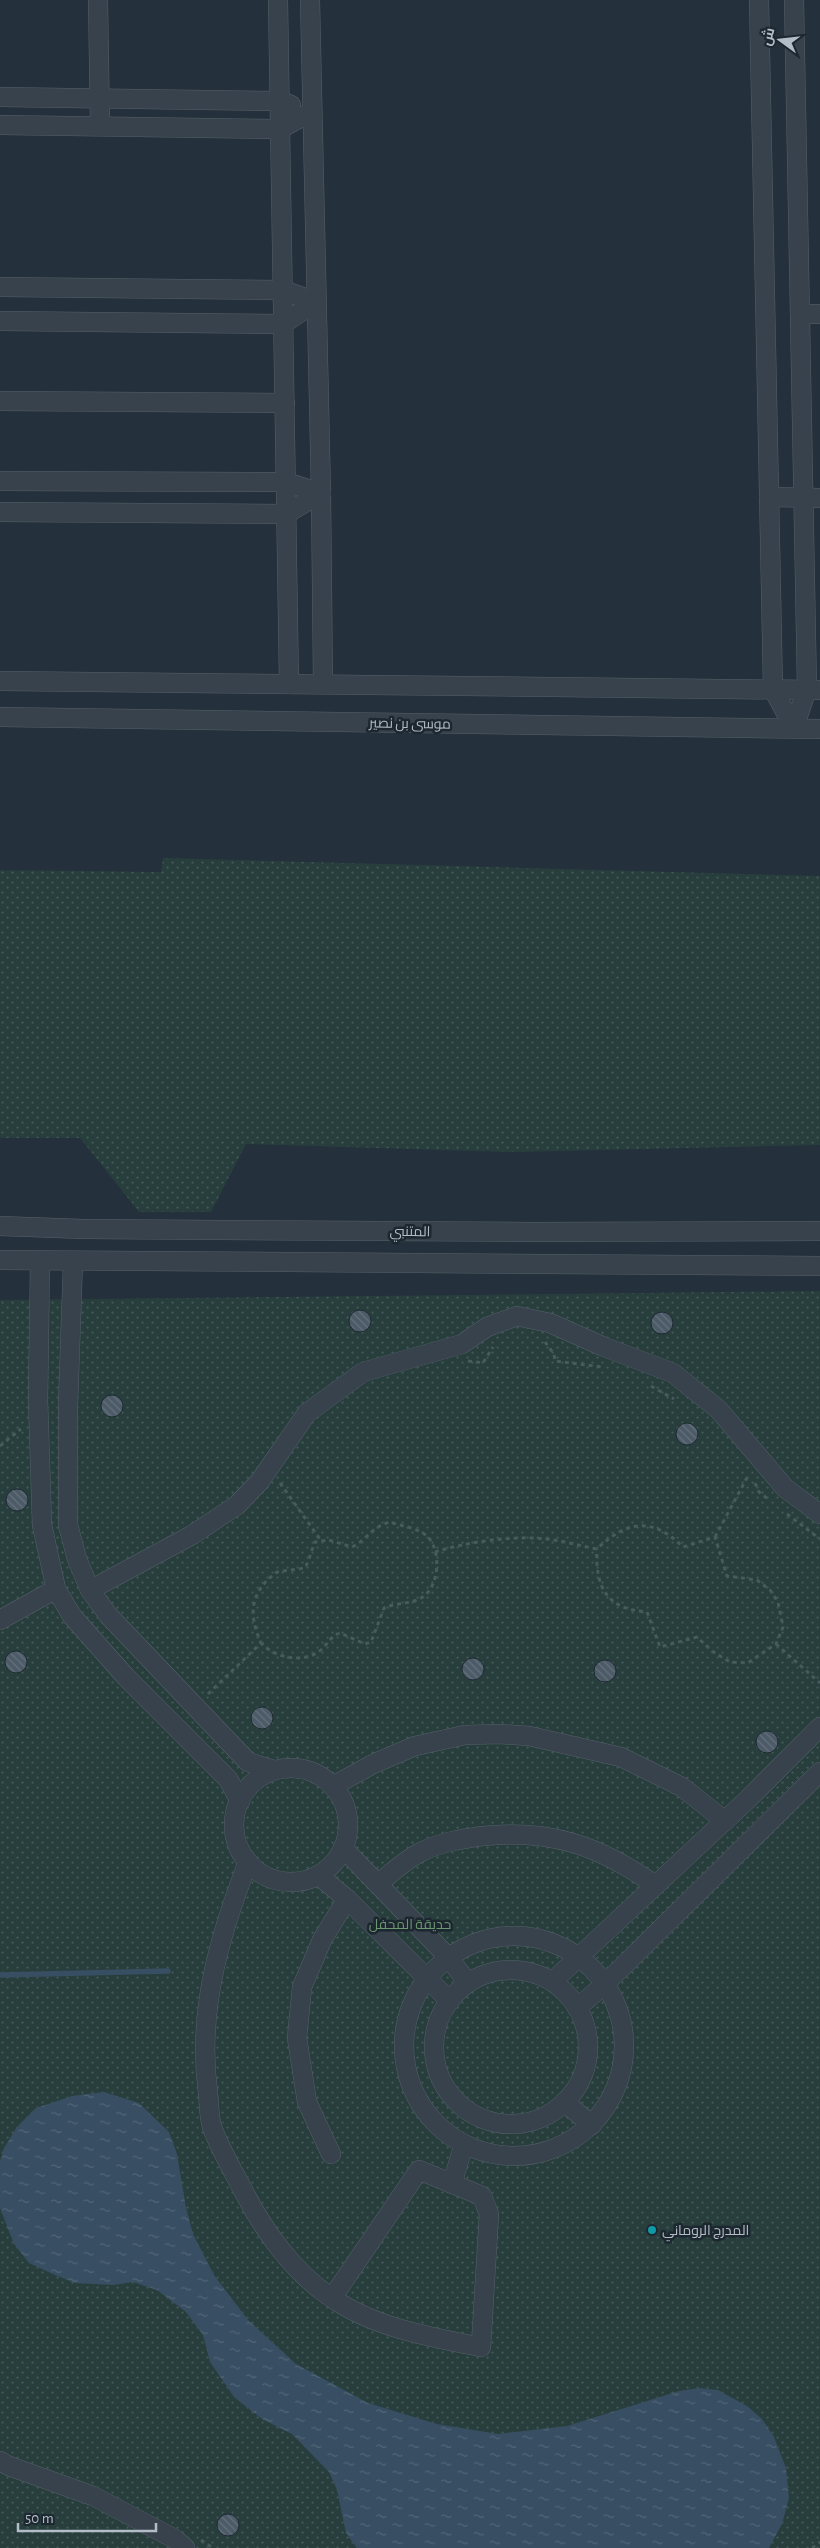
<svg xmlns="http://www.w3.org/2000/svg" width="820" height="2548" font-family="'Alegreya Sans',Cairo,sans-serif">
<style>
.park{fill:url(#park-dots)}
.water{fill:url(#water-ripples)}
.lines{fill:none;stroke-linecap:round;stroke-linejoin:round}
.stream{stroke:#384e62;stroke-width:5.5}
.building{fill:url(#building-back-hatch);stroke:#1f2932}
.minor-casing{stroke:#566069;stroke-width:20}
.path{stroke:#465b5b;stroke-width:3;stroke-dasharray:4 4;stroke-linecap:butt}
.minor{stroke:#38424c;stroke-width:19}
.culture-dot{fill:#0f9aa8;stroke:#1d2730;stroke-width:2}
.labels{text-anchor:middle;stroke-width:5;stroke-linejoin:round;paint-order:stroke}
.street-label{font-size:14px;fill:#b3bdc7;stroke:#1d2730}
.park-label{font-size:14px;fill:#6b9771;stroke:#1d2730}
.poi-label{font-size:14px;fill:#b3bdc7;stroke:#1d2730;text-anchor:start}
</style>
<defs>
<pattern id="park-dots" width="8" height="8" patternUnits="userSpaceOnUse" patternTransform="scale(1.25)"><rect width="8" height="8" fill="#273e3d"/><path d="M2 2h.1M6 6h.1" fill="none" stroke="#445858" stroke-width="1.8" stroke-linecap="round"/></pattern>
<pattern id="water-ripples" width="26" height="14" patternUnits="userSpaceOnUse" patternTransform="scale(1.25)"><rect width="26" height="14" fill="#384e62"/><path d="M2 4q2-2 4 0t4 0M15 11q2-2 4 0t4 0" fill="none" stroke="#526677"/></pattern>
<pattern id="building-back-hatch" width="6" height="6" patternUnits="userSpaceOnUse" patternTransform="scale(1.25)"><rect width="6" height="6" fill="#4c5b67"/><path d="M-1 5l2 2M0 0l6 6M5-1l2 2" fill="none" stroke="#63717b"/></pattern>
</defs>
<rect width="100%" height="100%" fill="#24303b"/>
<!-- park -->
<g class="park">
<polygon points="163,858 820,876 820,1145 511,1152 246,1144 211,1212 139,1212 80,1138 0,1138 0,870 161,872"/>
<polygon points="820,1291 820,2548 0,2548 0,1300"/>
</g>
<!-- water -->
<polygon class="water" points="104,2092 139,2103 169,2132 177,2154 186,2208 193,2234 214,2275 248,2320 296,2364 368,2403 437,2424 498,2434 567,2426 679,2391 699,2388 718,2390 747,2406 762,2419 774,2437 786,2468 789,2498 782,2524 769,2548 357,2548 346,2533 337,2490 329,2472 292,2434 262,2419 234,2397 210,2362 203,2335 186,2312 157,2290 133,2282 113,2285 75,2283 55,2275 29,2263 14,2244 0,2208 0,2161 4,2148 17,2127 36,2108 72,2096"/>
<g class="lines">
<!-- stream -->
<polyline class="stream" points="0,1975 168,1971"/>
</g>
<!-- building -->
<g class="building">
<circle cx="360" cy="1321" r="11"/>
<circle cx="662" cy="1323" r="11"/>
<circle cx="112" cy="1406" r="11"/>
<circle cx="687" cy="1434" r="11"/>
<circle cx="17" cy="1500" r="11"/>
<circle cx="16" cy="1662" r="11"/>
<circle cx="473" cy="1669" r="11"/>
<circle cx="605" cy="1671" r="11"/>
<circle cx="262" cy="1718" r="11"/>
<circle cx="767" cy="1742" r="11"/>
<circle cx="228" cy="2525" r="11"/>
</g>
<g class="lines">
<!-- minor casing -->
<g class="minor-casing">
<g id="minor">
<polyline points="98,0 100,126"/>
<polyline points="278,0 289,684"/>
<polyline points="310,0 321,493 323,684"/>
<polyline points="759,0 773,689 794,728"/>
<polyline points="0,97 280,101 291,105"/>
<polyline points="0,125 280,129 311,112"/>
<polyline points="0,287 283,290 316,302"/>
<polyline points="800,314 820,314"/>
<polyline points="0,321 283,324 316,302"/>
<polyline points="0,401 285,403"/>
<polyline points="0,481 286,482 321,493"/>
<polyline points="769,497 820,498"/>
<polyline points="0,512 286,514 321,493"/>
<polyline points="0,681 820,690"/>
<polyline points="0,717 820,729"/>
<polyline points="794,728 807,689 794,0"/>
<polyline points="0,1226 84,1229 529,1232 820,1231"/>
<polyline points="0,1260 820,1266"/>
<polyline points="40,1261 38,1400 42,1525 56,1589 72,1616 126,1677 228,1779 240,1801"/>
<polyline points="73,1261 68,1405 68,1525 77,1559 90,1590 108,1615 248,1762 274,1770"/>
<polyline points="90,1590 192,1535 237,1505 260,1481 307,1413 363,1372 462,1344 487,1327 517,1316 550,1323 602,1346 673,1373 719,1410 785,1488 820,1514"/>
<polyline points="0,1620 56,1589"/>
<circle cx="291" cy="1825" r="57"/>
<polyline points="333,1786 373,1764 415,1746 465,1735 499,1734 529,1736 621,1757 682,1787 725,1821"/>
<polyline points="343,1848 448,1957 468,1983"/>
<path d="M248,1862C219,1937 197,2012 208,2093C209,2104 209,2117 212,2127C220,2149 233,2171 244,2192C264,2231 294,2273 332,2298C375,2328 431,2337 481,2347L489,2214L482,2196L419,2170L332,2298"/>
<polyline points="318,1875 347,1899 450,2001"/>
<path d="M378,1884C391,1873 405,1860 421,1852C441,1842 461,1839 483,1836C551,1829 600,1846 655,1885"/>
<circle cx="514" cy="2046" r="110"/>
<circle cx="511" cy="2047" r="77"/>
<polyline points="553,1981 747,1800 820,1727"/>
<polyline points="577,2008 606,1983 820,1772"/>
<polyline points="564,2102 592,2125"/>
<polyline points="331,2154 307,2102 297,2038 302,1987 322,1940 347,1899"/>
<polyline points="452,2184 464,2144"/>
<polyline points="0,2461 9,2466 93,2496 175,2539 185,2548"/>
</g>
</g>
<!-- path -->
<g class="path">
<polyline points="545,1342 554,1354 555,1361 603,1367"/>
<polyline points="468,1361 483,1363 493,1347"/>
<polyline points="651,1386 674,1399"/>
<polyline points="0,1446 21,1429"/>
<polyline points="280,1483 320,1539"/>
<polyline points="755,1483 759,1492 768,1499"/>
<polyline points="787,1514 820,1539"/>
<polyline points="715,1537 749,1474"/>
<path d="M435,1552C467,1542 513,1535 547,1539C564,1541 580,1546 597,1549C626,1521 652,1516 683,1547L715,1537L727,1576L757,1580L770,1590L778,1602L783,1627L776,1644L748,1663L730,1662L712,1651L697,1637L660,1647L647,1612C607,1609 595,1588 597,1549"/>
<polyline points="776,1644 820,1683"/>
<path d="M208,1694L261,1643C248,1613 250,1592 277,1572C313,1566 302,1575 315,1542L329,1540L352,1547C368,1539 371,1527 390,1522C401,1526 418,1528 427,1536C441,1549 440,1584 424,1596C413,1605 397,1602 384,1608L371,1642L365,1644L340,1633C332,1635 328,1643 322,1649C306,1664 276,1659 261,1643"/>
<polyline points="201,2540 213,2548"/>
<polyline points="812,2548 820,2542"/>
</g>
<!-- minor -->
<use href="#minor" class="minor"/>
</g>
<!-- markers -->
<circle class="culture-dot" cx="652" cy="2230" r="5"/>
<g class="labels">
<!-- street labels -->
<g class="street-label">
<text transform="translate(410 723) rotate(1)" y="5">موسى بن نصير</text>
<text transform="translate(410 1231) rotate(1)" y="5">المتنبي</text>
</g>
<!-- park labels -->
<g class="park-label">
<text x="410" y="1929">حديقة المحفل</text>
</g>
<!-- poi labels -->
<g class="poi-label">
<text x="662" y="2235">المدرج الروماني</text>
</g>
</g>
<!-- north arrow -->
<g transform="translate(780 40) rotate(285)" stroke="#1d2730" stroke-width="4" paint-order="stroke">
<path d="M0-4L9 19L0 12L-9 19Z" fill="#b3bdc7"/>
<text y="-8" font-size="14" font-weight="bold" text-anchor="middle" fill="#b3bdc7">ش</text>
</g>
<!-- scale -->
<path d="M18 2523v8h138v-8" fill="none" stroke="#b3bdc7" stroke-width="2.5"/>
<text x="25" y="2523" font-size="15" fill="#b3bdc7" stroke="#1d2730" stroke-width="4" paint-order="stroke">50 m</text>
</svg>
